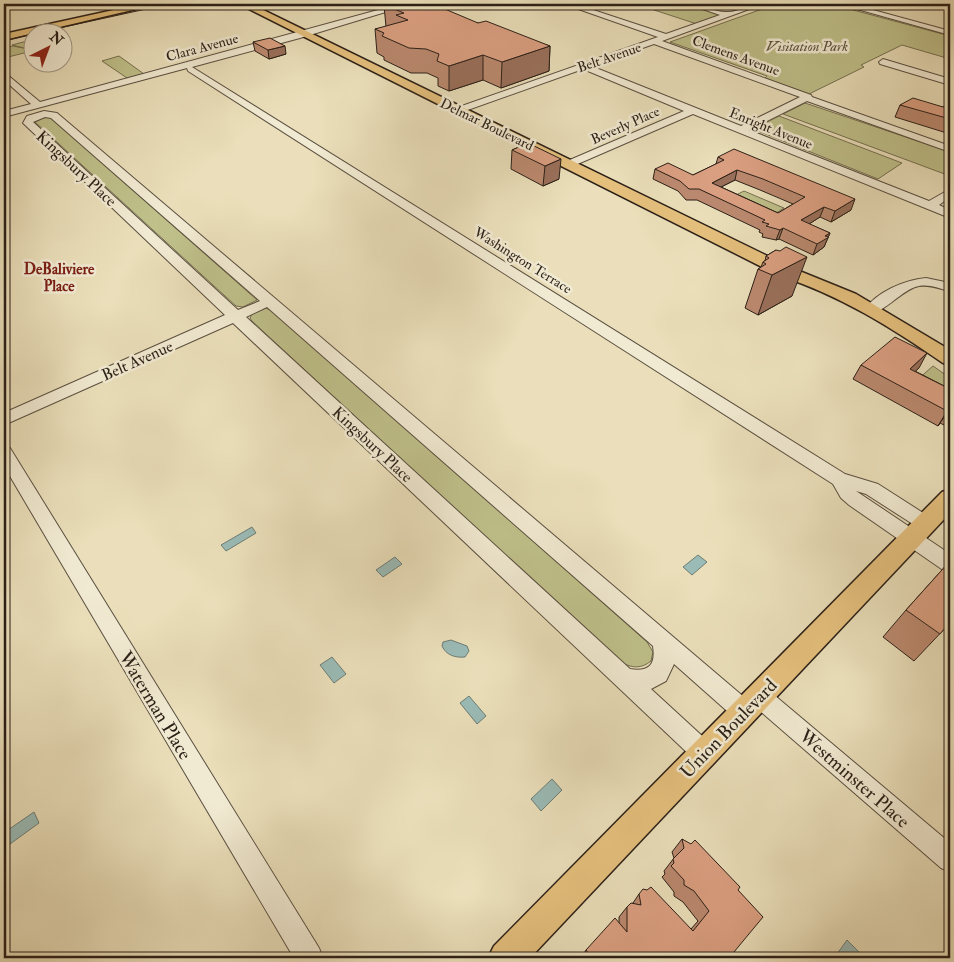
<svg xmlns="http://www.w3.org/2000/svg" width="954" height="962" font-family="'IM FELL Double Pica',serif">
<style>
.green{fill:#bfc08a;stroke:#747050}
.water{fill:#9abbb6;stroke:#6d7d76}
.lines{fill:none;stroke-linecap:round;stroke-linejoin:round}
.minor-casing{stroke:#5a4f40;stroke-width:2}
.major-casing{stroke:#2a1f17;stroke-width:3}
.minor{fill:#f1ead2;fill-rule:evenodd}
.major{fill:#e5c07d;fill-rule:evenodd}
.tram{stroke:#2a1f17;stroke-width:1}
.wall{fill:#bb896f;stroke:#2a1f17;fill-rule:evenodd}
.shaded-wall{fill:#996f5a;stroke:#2a1f17}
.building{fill:#da9f81;stroke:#2a1f17;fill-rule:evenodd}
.labels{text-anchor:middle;stroke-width:5;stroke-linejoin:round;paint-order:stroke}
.far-park-label{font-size:14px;font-style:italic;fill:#574f3a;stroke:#f1ead2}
.far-street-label{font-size:14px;fill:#2a1f17;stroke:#f1ead2}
.far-neighbourhood-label{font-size:15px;font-weight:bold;fill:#7a1f14;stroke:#f1ead2}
.street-label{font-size:16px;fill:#2a1f17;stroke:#f1ead2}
.near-street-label{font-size:19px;fill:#2a1f17;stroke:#f1ead2}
</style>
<rect width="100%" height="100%" fill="#eadfba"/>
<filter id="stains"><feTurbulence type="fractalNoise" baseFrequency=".004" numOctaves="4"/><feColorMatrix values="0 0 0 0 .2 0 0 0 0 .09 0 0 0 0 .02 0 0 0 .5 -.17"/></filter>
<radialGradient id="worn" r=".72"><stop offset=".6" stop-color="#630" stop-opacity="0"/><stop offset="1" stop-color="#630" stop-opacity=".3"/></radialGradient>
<!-- green -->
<g class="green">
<polygon points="661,4 689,4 721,15 697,24 648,8"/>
<polygon points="776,4 831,4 950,36 950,59 902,45 861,65 864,67 809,94 765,78 767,76 670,42"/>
<polygon points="27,41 32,46 32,49 28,50 32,51 4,58 4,48 13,46 28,49 12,45"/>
<polygon points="119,56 144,74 127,78 102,61"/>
<polygon points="805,103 950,152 950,176 783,114"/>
<polygon points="47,116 50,117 257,300 243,307 236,306 35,122"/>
<polygon points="779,116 902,163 878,179 753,129"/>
<polygon points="744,191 784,208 767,219 726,200"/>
<path d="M266,308L276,313L647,642L653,652L651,661C641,669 633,668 622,663L252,321L250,318L252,314Z"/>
<polygon points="933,366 950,378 950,400 917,380"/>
</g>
<!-- water -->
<g class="water">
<polygon points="252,527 256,533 226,551 221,545"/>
<polygon points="698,555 707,562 692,575 683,567"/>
<polygon points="395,557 402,564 383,577 376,570"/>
<path d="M451,640L467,646L469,651L465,657C455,658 446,655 442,646L443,642Z"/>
<polygon points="332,657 346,674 334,683 320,665"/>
<polygon points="469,696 486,716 477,724 460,703"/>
<polygon points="552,779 562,790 541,811 531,799"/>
<polygon points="34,812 39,823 10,844 5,832"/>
<polygon points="847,940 865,958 842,958 837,954"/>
</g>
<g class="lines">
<!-- minor casing -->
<g class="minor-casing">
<g id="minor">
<polygon points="28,4 39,4 35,6"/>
<polygon points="400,4 412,4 300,38 192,67 845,474 878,484 931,518 934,523 931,528 925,530 919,528 866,494 856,491 950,554 950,572 943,570 849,505 841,498 833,484 188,71 187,68 4,117 4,111 31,104 4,80 4,72 40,102"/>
<path d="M564,4H575L666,34L720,15L688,4C702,4 715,13 728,12C739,12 750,4 763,4L662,41L811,95L812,97L950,146V152L807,101L749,130L929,201L950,189V197L939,205L950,210V218L693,114L573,166H565V162L684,111L583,69L462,112H456V108L658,37ZM654,44L800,97L741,126L591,66Z"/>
<polygon points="839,4 851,4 950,31 950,35"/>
<polygon points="883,59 950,79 950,85 880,64 879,62"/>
<path d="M44,111L57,113L751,703L748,696L751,689L759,686L767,689L950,843V872L941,868L752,704L755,711L752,719L744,722L736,719L674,664L666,681L651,689L712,745L716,753L712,761L704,765L696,761L233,323L4,425V413L225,315L23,123L27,116ZM45,117L51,118L260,301L238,310L33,122ZM267,307L653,646C656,665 649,672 630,669L246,317Z"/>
<path d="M926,278L950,283V291C940,289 930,284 919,286C901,289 882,317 866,313L864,310C877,292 904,280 926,278Z"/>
<polygon points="4,446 10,448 319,948 323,958 294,958 4,466"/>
</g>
</g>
<!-- major casing -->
<g class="major-casing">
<g id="major">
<polygon points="141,4 158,4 4,40 4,34"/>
<path d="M239,4H251L792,268L856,294L950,350V365L943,363C892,328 840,295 780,276Z"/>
<polygon points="950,489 950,513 530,958 488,958 494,946 942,492"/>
</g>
</g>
<!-- minor -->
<use href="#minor" class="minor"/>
<!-- major -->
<use href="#major" class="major"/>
<!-- tram -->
<g class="tram">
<polyline points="41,32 169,4"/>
<polyline points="4,41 32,34"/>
</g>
</g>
<!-- wall -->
<g class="wall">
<polygon points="384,5 478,23 550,46 549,71 501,88 483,80 449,91 438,86 438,78 427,73 411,73 384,60 384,57 377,53 375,29 386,27"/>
<polygon points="253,42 286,54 269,59 255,51"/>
<polygon points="950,103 950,134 895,117 900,105 943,107"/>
<polygon points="528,143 559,179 543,186 511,169 512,150"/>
<path d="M718,157L851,210L831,222L820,217L809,224L830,233L824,247L813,255L779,239L776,240L762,237L763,234L759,232L760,230L697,200H686L678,191L653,179L655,169L693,175L716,164ZM735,180L760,190L793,204L778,213L721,187Z"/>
<polygon points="776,250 792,296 758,315 745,308 758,269 761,267 763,262 765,261 766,256"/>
<polygon points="861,365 919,368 915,371 950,389 950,419 944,425 940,423 938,426 853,379"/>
<polygon points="950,561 950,623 914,661 883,637 906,610"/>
<polygon points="682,839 738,890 729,958 581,958 586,950 619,924 619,917 627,907 633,903 639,894 691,929 698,921 683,902 674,896 674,892 662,877 665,874 664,871 674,858 672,852"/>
</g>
<!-- shaded-wall -->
<g class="shaded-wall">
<polygon points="285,46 286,54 269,59 268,50"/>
<polygon points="550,46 549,71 501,88 502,62"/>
<polygon points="483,55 483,80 449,91 449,66"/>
<polygon points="561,159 559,179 543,186 545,166"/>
<polygon points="737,170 735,180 709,193 712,183"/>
<polygon points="855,199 851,210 831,222 835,211"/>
<polygon points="824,207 820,217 798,231 801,220"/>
<polygon points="783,228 779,239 776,240 780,230"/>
<polygon points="830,233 824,247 813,255 817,244 825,236"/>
<polygon points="807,257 792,296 758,315 772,275"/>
<polygon points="927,353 919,368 902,383 910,369"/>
<polygon points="950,409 940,423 938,426 947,411"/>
<polygon points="950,416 950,419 944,425"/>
</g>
<!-- building -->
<g class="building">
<polygon points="387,4 433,4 478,23 486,21 550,46 502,62 483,55 449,66 437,61 439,54 426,49 409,48 382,36 384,33 375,29 408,20 396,15 404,13 384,5"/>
<polygon points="270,38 285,46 268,50 253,42"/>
<polygon points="913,98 943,107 950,103 950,119 900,105"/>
<polygon points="528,143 561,159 545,166 512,150"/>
<path d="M734,149L855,199L835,211L824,207L801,220L830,233L825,236L829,237L817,244L783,228L780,230L766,226L769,224L762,222L765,220L699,189H689L680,181L655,169L668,163L693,175L724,160L718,157ZM737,170L763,179L805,197L778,213L712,183Z"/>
<polygon points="786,247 807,257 772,275 758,269 766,264 763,262 769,258 766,256 776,250 780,251"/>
<polygon points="895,337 927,353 910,369 950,389 950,409 947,411 861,365"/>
<polygon points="950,561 950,622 940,634 906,610"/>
<polygon points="682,839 691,844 695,840 740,887 738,890 763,917 729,958 588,958 587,957 588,953 586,950 615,918 627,932 627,907 631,903 641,905 639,894 643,889 647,890 651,887 693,931 709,911 694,891 684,885 684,880 671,866 674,863 673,859 684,848"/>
</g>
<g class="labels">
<!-- far-park labels -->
<g class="far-park-label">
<text x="807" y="51">Visitation Park</text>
</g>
<!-- far-street labels -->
<g class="far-street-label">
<text transform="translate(202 47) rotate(-15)" y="5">Clara Avenue</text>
<text transform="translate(736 55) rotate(20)" y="5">Clemens Avenue</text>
<text transform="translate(609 57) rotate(-19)" y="5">Belt Avenue</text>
<text transform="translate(487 124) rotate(26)" y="5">Delmar Boulevard</text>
<text transform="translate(625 125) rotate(-24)" y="5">Beverly Place</text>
<text transform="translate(771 128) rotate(22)" y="5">Enright Avenue</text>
<text transform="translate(523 260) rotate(32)" y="5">Washington Terrace</text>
</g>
<!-- far-neighbourhood labels -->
<g class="far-neighbourhood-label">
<text x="59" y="274">DeBaliviere<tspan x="59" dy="17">Place</tspan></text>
</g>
<!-- street labels -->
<g class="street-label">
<text transform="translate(77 168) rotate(43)" y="6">Kingsbury Place</text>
<text transform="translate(137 360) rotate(-24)" y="6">Belt Avenue</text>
<text transform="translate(373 444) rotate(43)" y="6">Kingsbury Place</text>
</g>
<!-- near-street labels -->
<g class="near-street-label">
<text transform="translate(156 705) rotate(59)" y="7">Waterman Place</text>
<text transform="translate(728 728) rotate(-46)" y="7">Union Boulevard</text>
<text transform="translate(855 778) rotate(41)" y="7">Westminster Place</text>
</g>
</g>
<!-- margin -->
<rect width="954" height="962" fill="none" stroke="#eadfba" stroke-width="20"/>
<rect x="5" y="5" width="944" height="952" fill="none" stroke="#2a1f17" stroke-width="2.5"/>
<rect x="10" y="10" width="934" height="942" fill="none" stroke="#2a1f17"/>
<!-- north arrow -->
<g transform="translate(48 48) rotate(42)"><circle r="24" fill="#f1ead2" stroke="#a19987"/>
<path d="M0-4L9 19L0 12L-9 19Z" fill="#8f2418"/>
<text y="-8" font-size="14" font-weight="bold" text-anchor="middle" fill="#2a1f17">N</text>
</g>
<rect width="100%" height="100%" filter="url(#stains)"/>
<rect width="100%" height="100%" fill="url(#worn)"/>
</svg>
